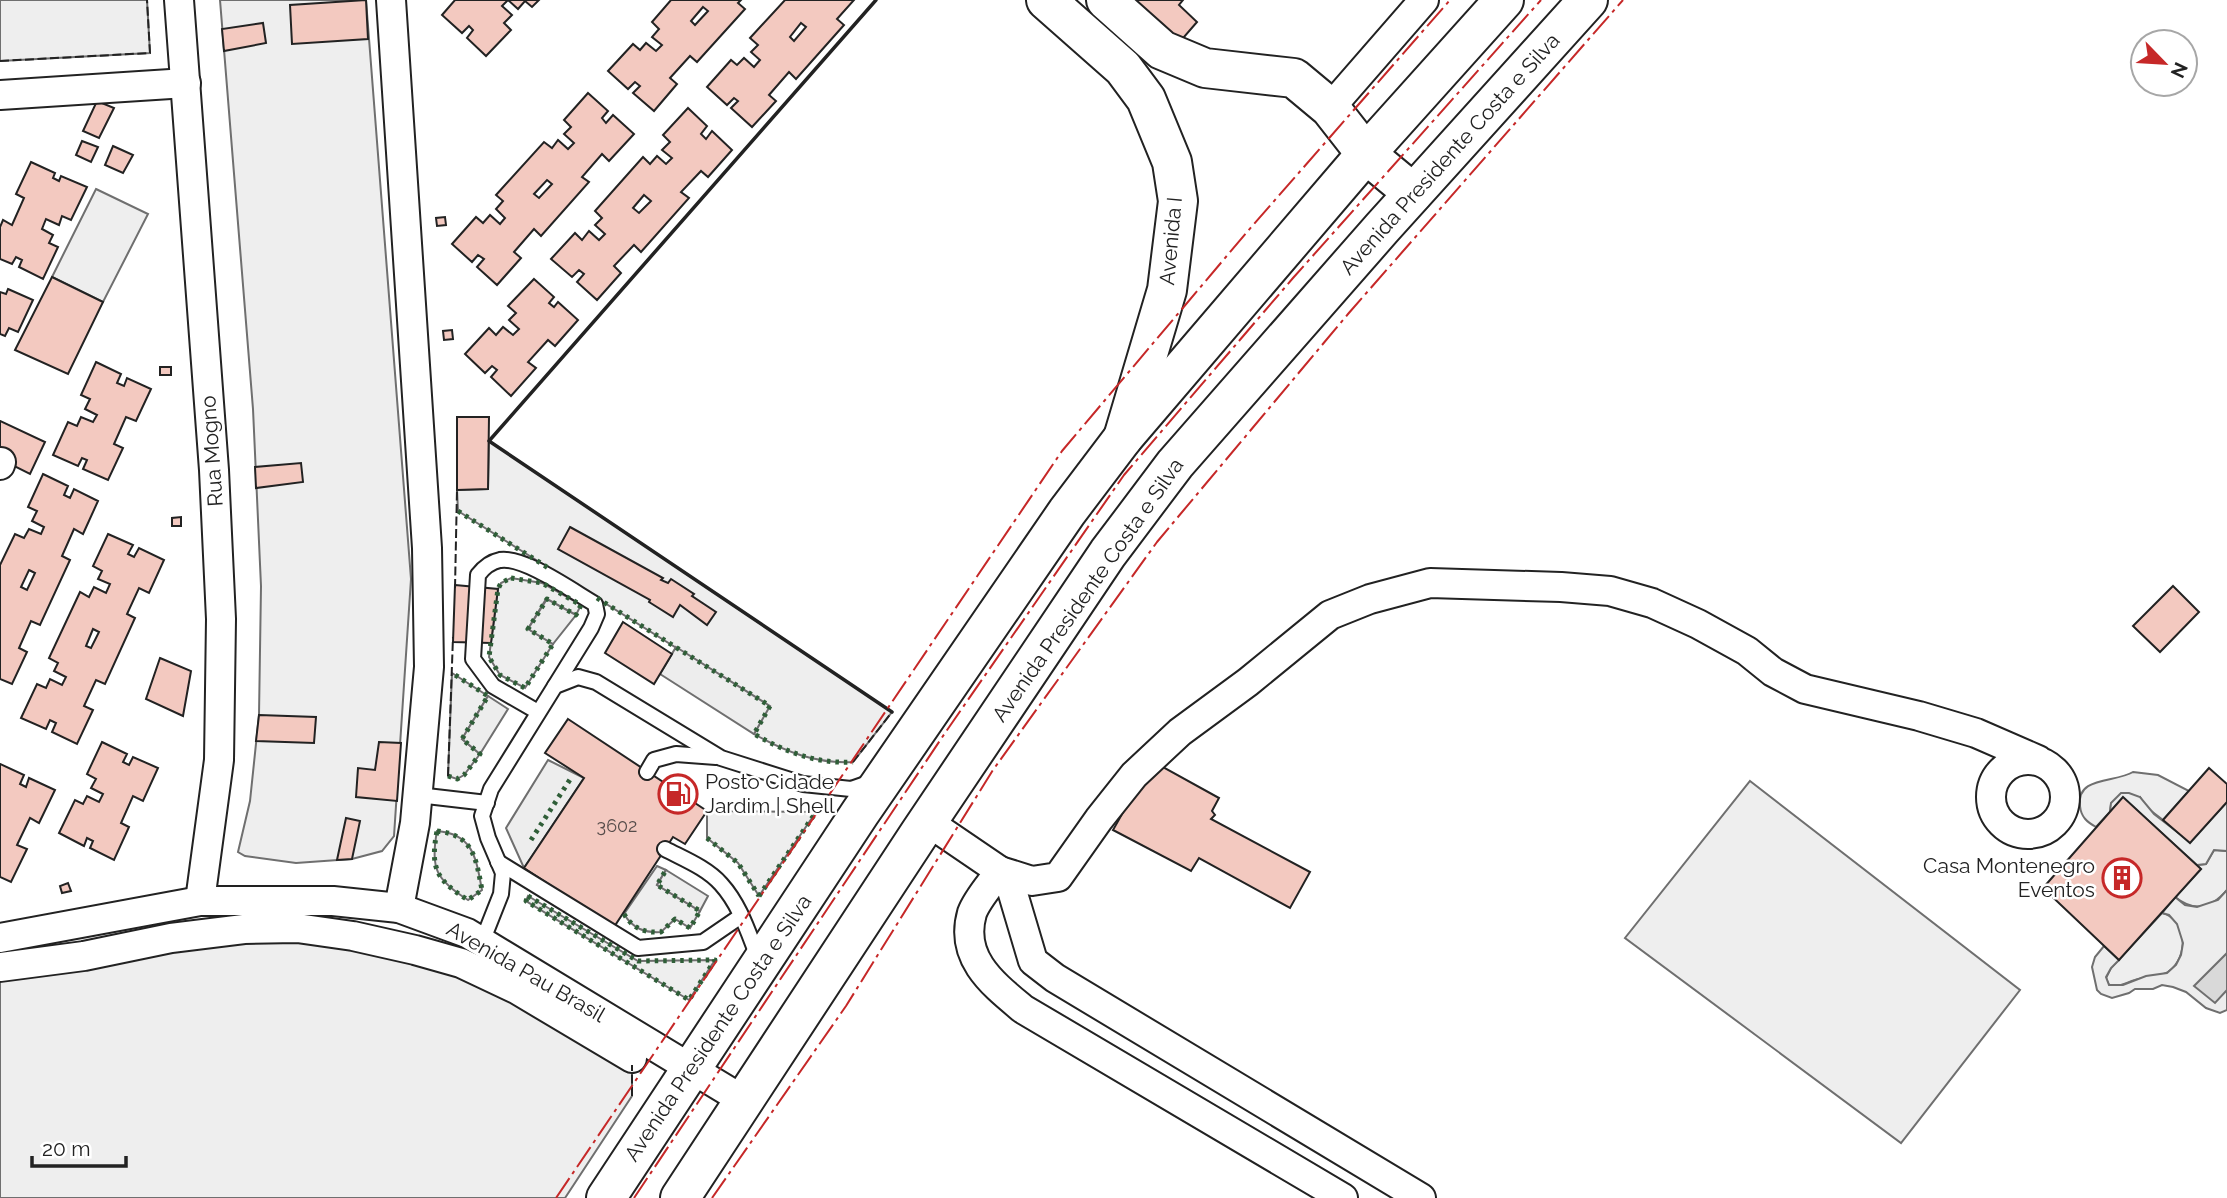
<svg xmlns="http://www.w3.org/2000/svg" width="2227" height="1198" font-family="Raleway,sans-serif">
<style>
.green{fill:#eee;stroke:#6f6f6f;stroke-width:2}
.parking{fill:#ededed;stroke:#6f6f6f;stroke-width:2}
.water{fill:#d9d9d9;stroke:#6f6f6f;stroke-width:2}
.building{fill:#f3c9c0;stroke:#222;stroke-width:2;fill-rule:evenodd}
.lines{fill:none;stroke-linecap:round;stroke-linejoin:round}
.lane-casing{stroke:#222;stroke-width:18}
.street-casing{stroke:#222;stroke-width:32}
.secondary-casing{stroke:#222;stroke-width:42}
.primary-casing{stroke:#222;stroke-width:42}
.lane{stroke:#fff;stroke-width:14}
.street{stroke:#fff;stroke-width:28}
.secondary{stroke:#fff;stroke-width:38}
.primary{stroke:#fff;stroke-width:38}
.hedge{stroke:#2f5e38;stroke-width:5;stroke-dasharray:3.5 5;stroke-linecap:butt}
.fence{stroke:#222;stroke-width:2;stroke-dasharray:9 3.5;stroke-linecap:butt}
.wall{stroke:#222;stroke-width:3.5}
.power{stroke:#c62828;stroke-width:2;stroke-dasharray:24 5 3.5 5;stroke-linecap:butt}
.labels{text-anchor:middle;stroke-width:5;stroke-linejoin:round;paint-order:stroke}
.number-label{font-size:18px;fill:#564c4a}
.street-label{font-size:21px;fill:#222;stroke:#fff}
.poi-label{font-size:21px;fill:#222;stroke:#fff;text-anchor:start}
</style>
<rect width="100%" height="100%" fill="#fff"/>
<!-- green -->
<g class="green">
<polygon points="0,0 147,0 150,53 0,61"/>
<polygon points="220,0 366,0 411,579 394,836 382,851 352,859 296,863 245,856 238,852 250,801 259,715 261,586 253,409"/>
<polygon points="96,189 148,214 103,302 52,277"/>
<path d="M489,441L892,712L853,762C816,764 786,752 754,734L769,706L458,511L457,490L488,489Z"/>
<polygon points="511,578 542,583 581,605 576,615 546,599 528,629 553,644 525,688 500,675 489,657 498,589 501,583"/>
<polygon points="452,673 488,696 462,739 480,754 464,775 457,779 448,776"/>
<path d="M2133,772L2158,775L2189,791L2163,820L2146,807L2140,797L2111,804L2110,812L2096,827C2087,822 2081,817 2080,806C2076,776 2115,783 2133,772Z"/>
<polygon points="1750,781 2020,990 1901,1143 1625,938"/>
<polygon points="707,811 816,812 759,896 738,863 707,838"/>
<path d="M437,831C474,834 476,859 482,890L468,900C436,880 430,868 437,831Z"/>
<path d="M2214,850L2227,851V890C2212,908 2194,912 2175,897L2201,869L2197,865L2206,864Z"/>
<path d="M657,866L666,870L657,885L700,911L690,928L675,919L661,932C645,933 633,929 624,914Z"/>
<polygon points="528,896 638,961 715,960 689,1000 526,901"/>
<path d="M2162,913C2188,919 2189,958 2168,972C2159,977 2145,976 2135,980C2125,983 2119,988 2109,985L2106,978L2111,968Z"/>
<polygon points="244,929 415,950 632,1058 632,1096 565,1198 0,1198 0,967"/>
</g>
<!-- parking -->
<g class="parking">
<polygon points="547,599 576,615 553,644 528,629"/>
<polygon points="676,647 770,706 754,734 660,674"/>
<polygon points="488,696 508,709 480,754 462,739"/>
<polygon points="548,760 584,778 524,868 506,828"/>
<polygon points="2121,793 2129,793 2140,797 2154,814 2190,842 2227,802 2227,851 2214,850 2206,864 2197,865 2123,798 2110,812 2111,803"/>
<polygon points="666,870 708,896 700,911 657,885"/>
<polygon points="2227,890 2227,1010 2220,1013 2206,1008 2186,992 2173,987 2162,985 2153,989 2135,989 2129,993 2112,998 2101,994 2097,990 2092,967 2095,957 2104,946 2119,960 2111,968 2106,977 2109,985 2123,985 2146,976 2167,973 2176,965 2181,955 2183,943 2177,924 2169,915 2162,913 2175,897 2185,905 2197,907 2218,900"/>
</g>
<!-- water -->
<polygon class="water" points="2227,953 2227,990 2215,1003 2194,986"/>
<!-- building -->
<g class="building">
<polygon points="366,0 368,39 292,44 290,5"/>
<polygon points="455,0 539,0 532,7 525,1 518,9 508,0 502,6 512,15 504,23 511,30 486,56 467,38 473,30 469,26 462,33 442,15"/>
<path d="M671,0H741L738,3L745,9L697,62L690,56L670,78L677,84L654,111L633,93L640,86L635,82L628,89L608,71L633,44L640,50L646,43L656,51L662,45L652,37L659,29L652,22ZM703,7L708,11L695,25L691,21Z"/>
<path d="M785,0H854L837,19L844,25L796,79L789,72L769,95L776,101L752,127L731,108L738,101L734,98L727,105L707,87L731,60L737,65L744,58L754,67L760,60L751,52L758,45L750,38ZM801,23L806,27L794,41L790,37Z"/>
<polygon points="1120,0 1183,0 1179,5 1197,22 1178,44"/>
<polygon points="263,23 266,43 224,51 222,29"/>
<path d="M588,93L608,111L602,118L606,123L613,115L634,134L609,161L602,154L582,177L589,182L541,236L534,229L514,252L521,258L497,285L477,267L484,259L478,255L472,262L452,244L476,217L483,223L490,215L500,224L505,218L496,209L503,201L496,195L544,142L552,148L558,140L568,149L574,143L564,134L571,127L564,120ZM547,180L552,184L539,198L534,194Z"/>
<polygon points="97,101 114,108 99,138 83,131"/>
<path d="M688,108L707,126L701,134L706,139L712,131L732,150L708,177L701,171L681,192L689,198L641,252L634,245L614,266L621,273L597,300L577,282L584,274L579,270L572,277L551,259L575,233L582,240L589,231L599,240L605,234L595,225L602,218L595,211L643,157L650,164L657,156L666,164L672,158L662,150L670,142L663,135ZM644,195L651,201L639,213L633,208Z"/>
<polygon points="82,141 98,147 91,162 76,155"/>
<polygon points="113,146 133,155 123,173 105,165"/>
<polygon points="31,162 55,173 53,178 59,181 61,176 87,187 71,220 62,216 59,225 46,219 42,229 53,235 49,243 58,247 43,279 19,267 22,260 16,257 12,264 0,259 0,227 3,220 12,225 24,198 16,194"/>
<polygon points="445,217 446,225 437,226 436,218"/>
<polygon points="52,277 103,302 68,374 15,350"/>
<polygon points="534,279 554,297 549,303 554,307 558,302 578,320 555,346 548,340 528,362 536,368 511,396 491,377 497,370 492,366 485,373 465,354 489,328 496,335 503,327 513,335 519,329 509,320 516,313 508,306"/>
<polygon points="8,289 33,300 18,332 9,328 5,336 0,334 0,292 6,294"/>
<polygon points="452,330 453,339 444,340 443,331"/>
<polygon points="96,362 121,374 117,383 124,386 127,378 151,389 136,421 126,417 114,444 123,448 108,480 83,469 87,460 82,458 78,466 53,455 68,422 77,426 81,417 93,422 97,415 85,409 90,399 81,395"/>
<rect x="160" y="367" width="11" height="8"/>
<polygon points="457,417 489,417 488,489 457,490"/>
<polygon points="0,421 45,442 30,474 0,459"/>
<polygon points="301,463 303,482 256,488 255,467"/>
<path d="M43,474L68,486L64,495L70,498L74,489L98,501L83,534L74,529L62,556L70,560L40,625L31,621L19,648L27,652L12,684L0,679V565L15,534L24,538L29,529L41,534L44,527L32,521L37,511L28,507ZM29,570L35,573L27,590L21,587Z"/>
<polygon points="181,517 181,526 172,526 172,518"/>
<polygon points="570,527 663,578 661,580 668,583 671,579 694,594 692,596 716,612 707,625 680,605 673,617 649,602 650,600 558,549"/>
<path d="M108,534L133,545L128,554L134,557L139,548L164,560L149,593L139,588L127,614L135,618L105,684L96,680L84,706L93,710L77,744L52,732L56,723L50,720L46,729L21,718L37,684L46,688L50,679L62,685L66,677L54,671L58,663L49,658L80,592L89,597L94,587L106,593L110,584L98,579L102,571L93,566ZM93,629L99,632L91,648L86,646Z"/>
<polygon points="455,585 498,589 491,643 453,642"/>
<polygon points="2173,586 2199,612 2160,652 2133,626"/>
<polygon points="623,622 672,654 654,684 605,653"/>
<polygon points="160,658 191,671 183,716 146,699"/>
<polygon points="259,715 316,717 314,743 256,741"/>
<polygon points="568,719 707,811 685,844 673,837 614,927 524,868 584,778 545,753"/>
<polygon points="102,742 127,754 123,762 129,765 133,757 158,768 143,801 133,796 121,823 129,827 114,860 90,848 93,841 87,838 84,846 59,833 75,800 83,804 87,796 99,802 103,794 91,788 96,779 87,774"/>
<polygon points="379,742 401,743 397,801 356,797 358,768 375,770"/>
<polygon points="1152,761 1219,798 1212,811 1215,815 1211,819 1310,872 1290,908 1199,858 1191,871 1113,830"/>
<polygon points="0,764 24,775 20,784 26,787 29,778 55,790 39,823 30,818 17,845 27,849 11,882 0,877"/>
<polygon points="2209,768 2227,784 2227,802 2190,843 2163,820"/>
<polygon points="2123,797 2201,869 2119,960 2043,888"/>
<polygon points="346,818 360,821 352,859 337,860"/>
<polygon points="68,883 71,891 62,893 60,886"/>
</g>
<g class="lines">
<!-- lane casing -->
<g class="lane-casing">
<g id="lane">
<path d="M538,712L493,686L473,659L478,575C484,567 490,562 500,560C524,556 574,592 595,604L597,614L591,628L555,686"/>
<polyline points="647,772 654,760 676,754 716,757"/>
<polyline points="418,795 487,803"/>
<path d="M665,849C684,859 707,868 721,884C740,905 748,932 758,957"/>
<polyline points="498,862 638,948 703,942 741,916"/>
<polyline points="482,942 501,894 503,873 488,838 482,816 491,789 555,686 578,677 596,682 721,758 803,784 851,789 871,782"/>
</g>
</g>
<!-- street casing -->
<g class="street-casing">
<g id="street">
<polyline points="179,0 214,470 221,619 219,760 200,901"/>
<polyline points="391,0 427,548 429,667 415,823 399,908"/>
<polyline points="0,95 186,83"/>
<polyline points="1330,108 1424,0"/>
<polyline points="0,465 1,462"/>
<circle cx="2028" cy="797" r="37"/>
<polyline points="928,822 1000,871 1032,881 1058,877 1099,819 1134,775 1180,732 1248,682 1330,615 1370,599 1430,583 1561,587 1610,591 1652,603 1698,624 1747,651 1773,672 1805,689 1919,716 1976,733 2038,760"/>
<polyline points="1000,871 1011,887 1033,961 1055,978 1421,1198"/>
<path d="M1000,871C991,884 977,899 972,913C959,958 993,984 1023,1009L1343,1198"/>
<polyline points="0,938 200,901 333,901 399,908 467,933 743,1100"/>
<polyline points="0,967 84,956 171,938 244,929 297,928 353,936 415,950 461,963 516,989 632,1058"/>
</g>
</g>
<!-- secondary casing -->
<g class="secondary-casing">
<g id="secondary">
<polyline points="1046,0 1123,68 1146,99 1172,162 1178,201 1167,290 1123,438"/>
<polyline points="1106,0 1162,50 1205,68 1294,78 1330,108 1366,154 1413,193"/>
</g>
</g>
<!-- primary casing -->
<g class="primary-casing">
<g id="primary">
<polyline points="606,1198 860,813 1067,512 1123,438 1371,148 1504,0"/>
<polyline points="680,1198 919,834 1108,553 1175,464 1382,228 1588,0"/>
</g>
</g>
<!-- lane -->
<use href="#lane" class="lane"/>
<!-- street -->
<use href="#street" class="street"/>
<!-- secondary -->
<use href="#secondary" class="secondary"/>
<!-- primary -->
<use href="#primary" class="primary"/>
<!-- hedge -->
<g class="hedge">
<polyline points="458,511 550,569"/>
<polygon points="511,578 542,583 581,605 576,615 547,599 528,629 553,644 525,688 500,675 489,657 498,589 501,583"/>
<path d="M597,598L770,706L754,734C786,752 816,764 853,762"/>
<polyline points="448,776 457,779 464,775 480,754 462,739 488,696 452,673"/>
<path d="M437,831C474,835 476,859 482,890L468,900C436,880 430,868 437,831Z"/>
<polyline points="707,838 738,863 759,896"/>
<polyline points="531,840 571,778"/>
<polygon points="528,896 638,961 715,960 689,1000 526,901"/>
<polyline points="759,896 816,812"/>
<path d="M624,914C633,929 645,933 661,932L675,919L690,928L700,911L657,885L666,870"/>
</g>
<!-- fence -->
<g class="fence">
<polyline points="0,61 150,53 147,0"/>
<polyline points="455,588 457,490"/>
<polyline points="853,762 892,712"/>
<polyline points="448,776 453,637"/>
<polyline points="632,1096 632,1065"/>
</g>
<!-- wall -->
<polyline class="wall" points="876,0 489,441 892,712"/>
<!-- power -->
<g class="power">
<polyline points="556,1198 1062,451 1247,232 1450,0"/>
<polyline points="634,1198 945,733 1124,475 1293,278 1541,0"/>
<polyline points="712,1198 846,1006 993,770 1157,542 1348,314 1623,0"/>
</g>
</g>
<!-- icons -->
<defs>
<g id="fuel-ring" transform="scale(2.0125)"><circle r="9.5" fill="#fff" stroke="#c62828" stroke-width="1.5"/><path d="M-5.5-6h7V0h2V4h1.3V-2.5L3-4.5l.8-.8L6-3V5H2.5V1h-1V6h-7ZM-4.2-4.7v3.2H.2V-4.7Z" fill="#c62828"/></g>
<g id="building-ring" transform="scale(2.0125)"><circle r="9.5" fill="#fff" stroke="#c62828" stroke-width="1.5"/><path d="M-4-6H4V6H1V3H-1V6H-4ZM-2.5-4.3h1.7v1.8h-1.7ZM.8-4.3h1.7v1.8H.8ZM-2.5-1h1.7V.8h-1.7ZM.8-1h1.7V.8H.8Z" fill="#c62828"/></g>
</defs>
<g fill-rule="evenodd">
<use href="#fuel-ring" x="678" y="794"/>
<use href="#building-ring" x="2122" y="878"/>
</g>
<g class="labels">
<!-- number labels -->
<g class="number-label">
<text x="617" y="832">3602</text>
</g>
<!-- street labels -->
<g class="street-label">
<text transform="translate(1450 154) rotate(-48)" y="7">Avenida Presidente Costa e Silva</text>
<text transform="translate(1171 241) rotate(-85)" y="7">Avenida I</text>
<text transform="translate(212 451) rotate(-94)" y="7">Rua Mogno</text>
<text transform="translate(1088 590) rotate(-55)" y="7">Avenida Presidente Costa e Silva</text>
<text transform="translate(526 972) rotate(30)" y="7">Avenida Pau Brasil</text>
<text transform="translate(718 1028) rotate(-56)" y="7">Avenida Presidente Costa e Silva</text>
</g>
<!-- poi labels -->
<g class="poi-label">
<text x="705" y="789">Posto Cidade<tspan x="705" dy="24">Jardim | Shell</tspan></text>
<text x="2095" y="873" text-anchor="end">Casa Montenegro<tspan x="2095" dy="24">Eventos</tspan></text>
</g>
</g>
<!-- north arrow -->
<g transform="translate(2164 63) rotate(115)"><circle r="33" fill="#ffffff" stroke="#a7a7a7" stroke-width="2"/>
<path d="M0-5L12 26L0 18L-12 26Z" fill="#c62828"/>
<text y="-10" font-size="19" font-weight="bold" text-anchor="middle" fill="#222222">N</text>
</g>
<!-- scale -->
<path d="M32 1156v10h94v-10" fill="none" stroke="#222222" stroke-width="3.5"/>
<text x="42" y="1156" font-size="21" fill="#222222" stroke="#ffffff" stroke-width="5" paint-order="stroke">20 m</text>
</svg>
